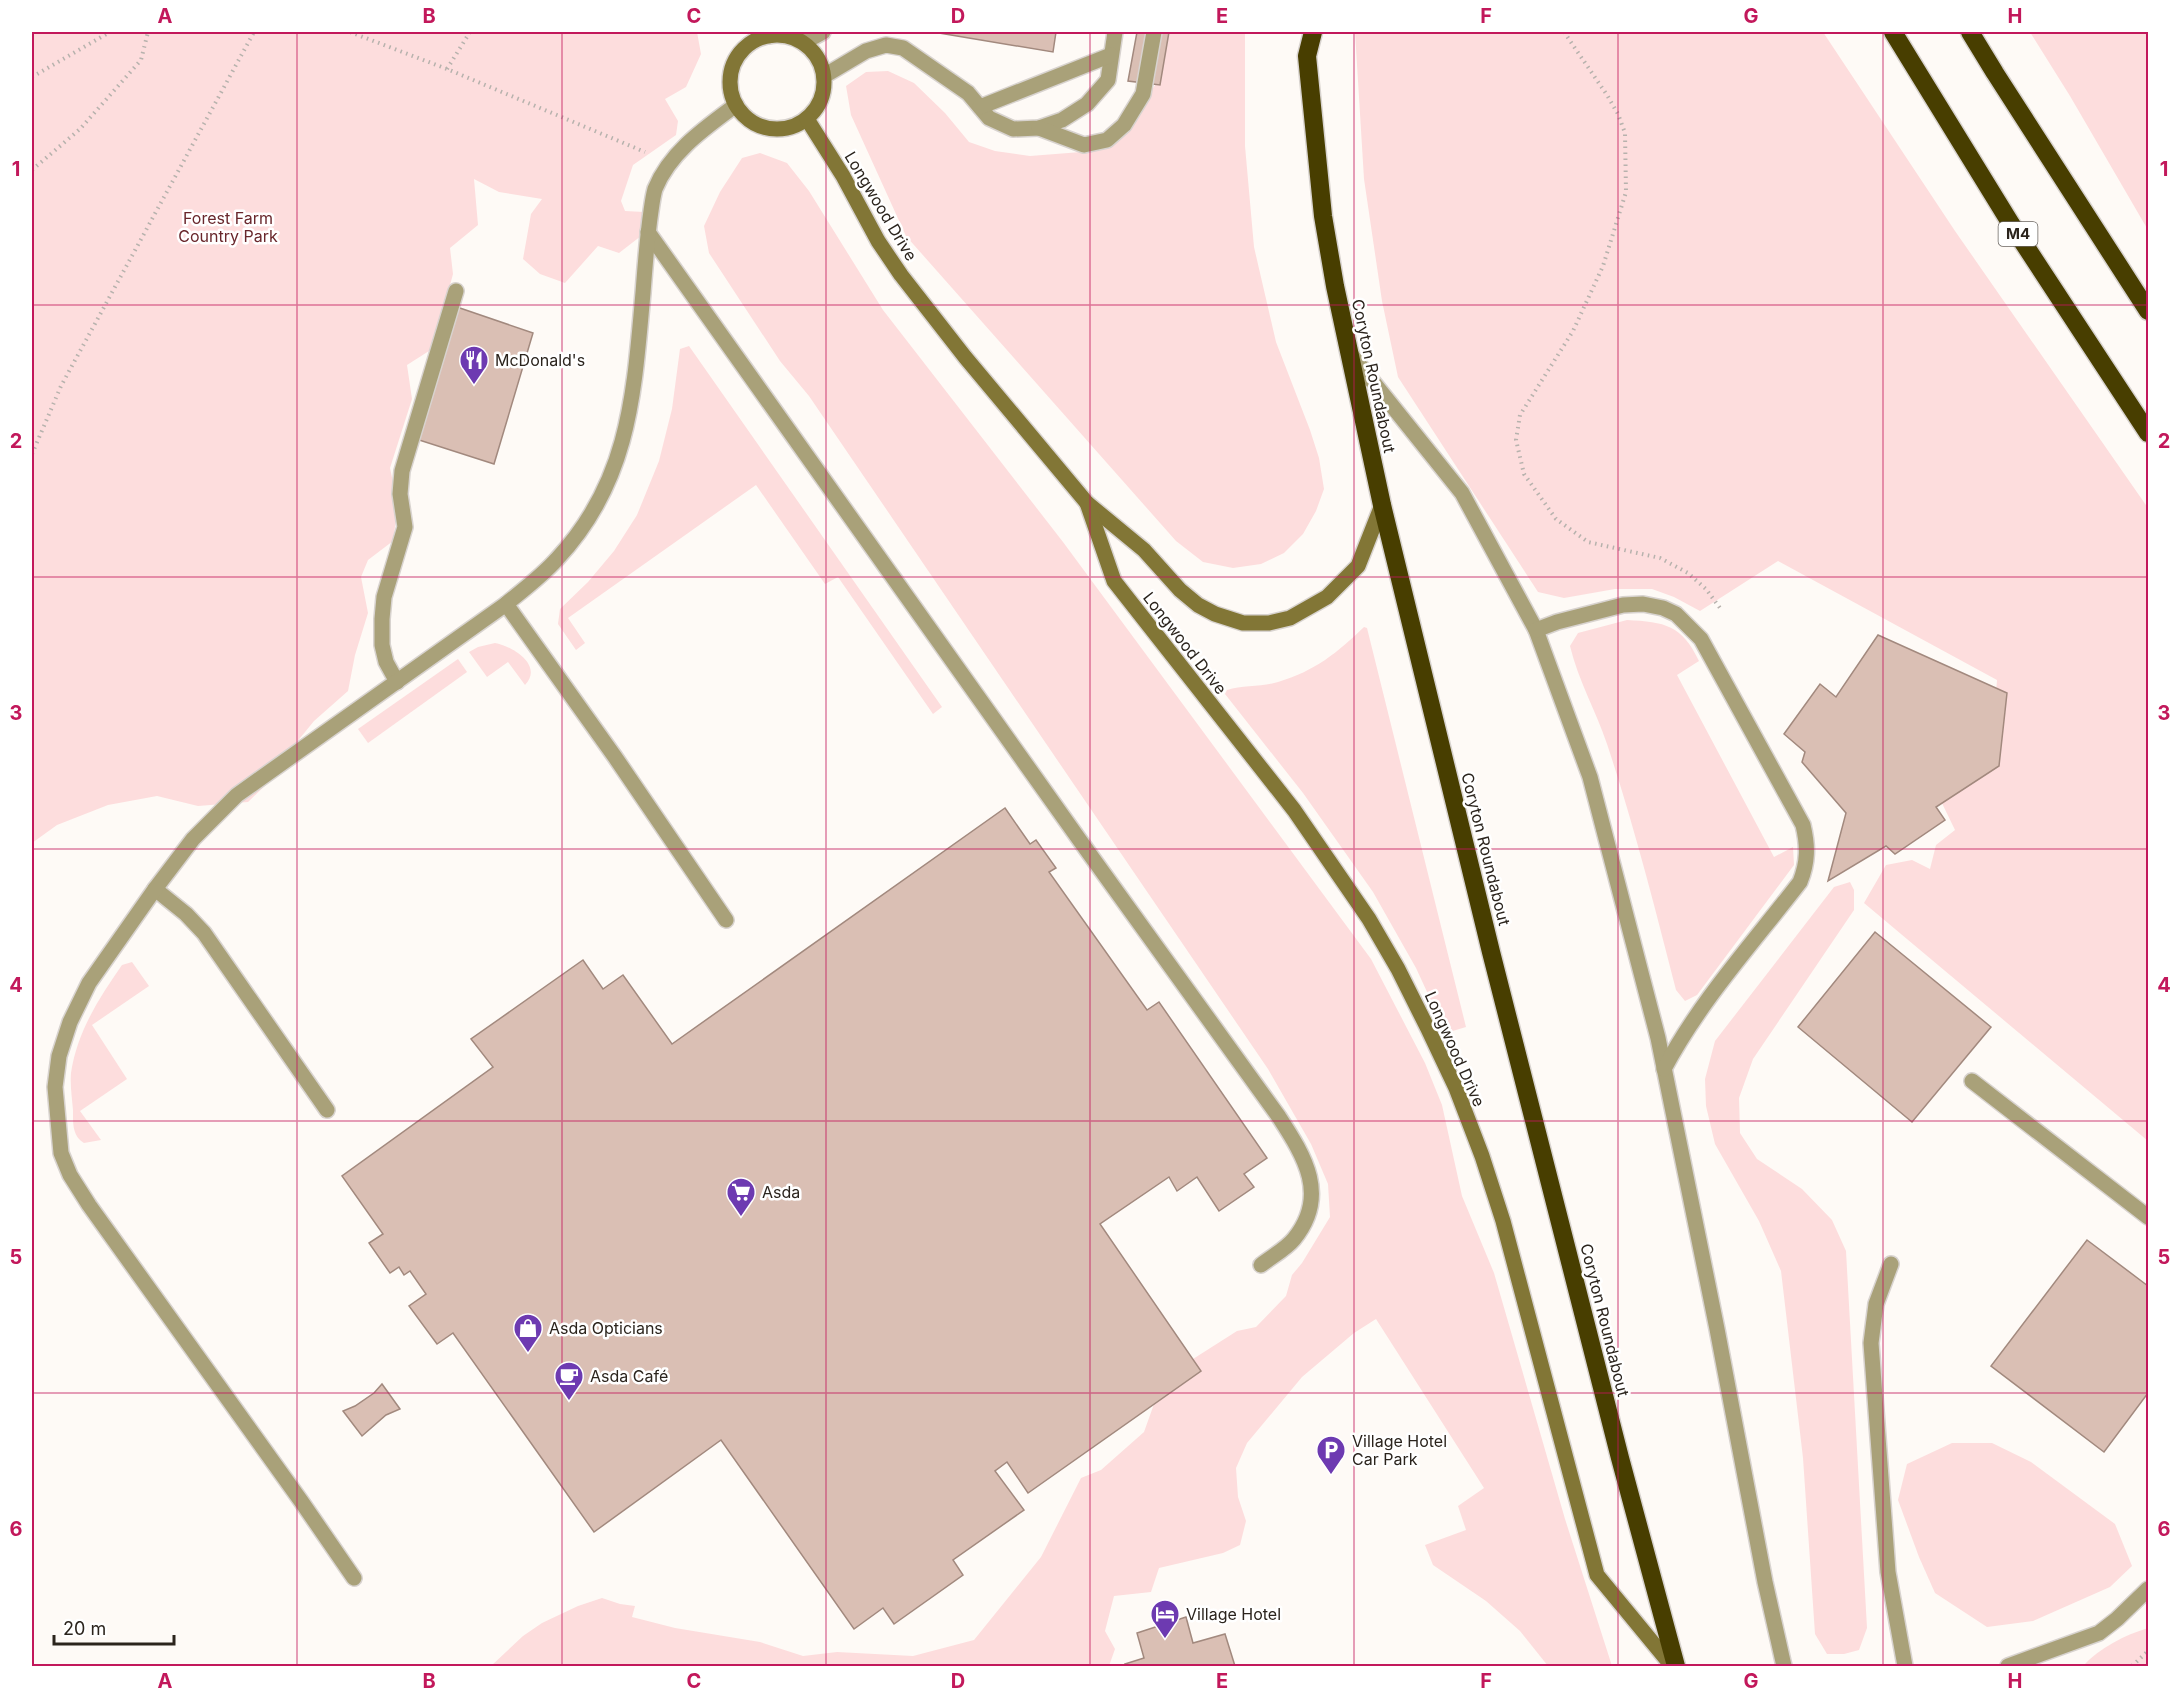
<svg xmlns="http://www.w3.org/2000/svg" width="2180" height="1698" font-family="Inter,sans-serif">
<style>
.green{fill:#fddddd}
.building{fill:#dabfb4;stroke:#a2897e;stroke-width:1.5}
.lines{fill:none;stroke-linecap:round;stroke-linejoin:round}
.lane-casing{stroke:#d8d3cf;stroke-width:18}
.street-casing{stroke:#d8d3cf;stroke-width:18}
.secondary-casing{stroke:#d8d3cf;stroke-width:18}
.highway-casing{stroke:#d8d3cf;stroke-width:21}
.path{stroke:#b7b2ad;stroke-width:4;stroke-dasharray:1.5 4.5;stroke-linecap:butt}
.lane{stroke:#a9a179;stroke-width:15}
.street{stroke:#a9a179;stroke-width:15}
.secondary{stroke:#827636;stroke-width:15}
.highway{stroke:#483e00;stroke-width:18}
.grid{fill:none;stroke:#c2185b;stroke-width:1.5;stroke-opacity:0.55}
.labels{text-anchor:middle;stroke-width:5;stroke-linejoin:round;paint-order:stroke}
.shield{fill:#fff;stroke:#6b6661;stroke-width:1.5}
.shield-label{font-size:15px;font-weight:bold;fill:#2b241d}
.street-label{font-size:16px;fill:#2b241d;stroke:#fff}
.park-label{font-size:16px;fill:#69272c;stroke:#fff}
.poi-label{font-size:16px;fill:#2b241d;stroke:#fff;text-anchor:start}
.neatline{fill:none;stroke:#c2185b;stroke-width:2}
.grid-label{font-size:20px;text-anchor:middle;font-weight:bold;fill:#c2185b}
</style>
<rect width="100%" height="100%" fill="#fefaf6"/>
<!-- green -->
<g class="green">
<polygon points="32,32 697,32 701,54 686,87 665,99 678,121 676,135 633,165 621,201 625,211 644,212 641,236 619,253 598,246 565,283 540,274 523,259 531,214 542,199 499,192 474,179 478,225 450,248 453,274 439,326 429,351 407,365 412,399 390,468 398,506 393,541 368,560 361,577 368,613 355,655 348,691 314,721 292,748 270,781 248,802 198,806 157,796 108,805 57,825 32,843"/>
<polygon points="1165,32 1245,32 1245,146 1254,247 1276,342 1310,430 1319,458 1324,489 1316,511 1303,534 1284,553 1261,564 1233,568 1203,562 1176,541 906,236 851,115 846,86 866,72 888,71 914,83 945,113 969,142 995,151 1030,156 1081,152 1116,142 1133,120 1157,82"/>
<polygon points="1355,32 1823,32 1955,231 2148,508 2148,1141 1864,903 1886,865 1912,860 1930,869 1936,845 1955,830 1939,797 1991,761 1997,680 1778,561 1700,611 1674,597 1652,589 1615,589 1564,598 1538,592 1398,377 1382,301 1364,179"/>
<polygon points="2030,32 2148,32 2148,230 2070,96"/>
<polygon points="760,153 787,163 809,191 883,310 1063,542 1371,959 1425,1063 1442,1105 1462,1196 1494,1273 1565,1519 1612,1666 1548,1666 1520,1631 1486,1601 1433,1565 1425,1545 1466,1530 1458,1506 1484,1488 1376,1319 1354,1333 1302,1377 1247,1443 1236,1468 1238,1497 1246,1521 1240,1545 1223,1553 1159,1568 1151,1592 1114,1596 1105,1631 1115,1649 1109,1666 491,1666 523,1636 542,1623 578,1606 602,1598 620,1604 635,1606 632,1617 675,1628 760,1642 803,1656 837,1652 913,1656 974,1640 1041,1557 1081,1478 1101,1470 1144,1432 1154,1404 1201,1371 1193,1359 1237,1331 1256,1327 1286,1296 1292,1275 1302,1263 1330,1217 1328,1184 1311,1144 1268,1069 809,396 780,361 709,253 704,226 720,192 742,158"/>
<polygon points="689,346 942,707 933,714 838,577 825,584 756,485 568,618 585,643 576,650 558,624 560,609 588,582 614,551 637,515 659,461 672,409 680,349"/>
<path d="M1627,620C1665,622 1682,625 1699,661L1677,675L1774,857L1793,847L1794,865L1697,995L1685,1001L1676,990C1655,908 1634,825 1607,744C1596,711 1578,680 1570,646L1578,633Z"/>
<path d="M1364,627L1367,628L1466,1027L1446,1033L1416,968L1373,892L1303,793L1225,694L1227,690C1243,685 1262,687 1278,682C1315,671 1337,653 1364,627Z"/>
<path d="M495,643C512,646 544,665 525,685L508,662L487,677L469,652L478,647Z"/>
<polygon points="458,659 467,672 368,743 358,729"/>
<polygon points="1850,882 1854,890 1854,910 1753,1059 1739,1098 1740,1133 1757,1159 1802,1189 1832,1220 1846,1251 1867,1628 1859,1650 1844,1654 1827,1654 1815,1634 1803,1458 1781,1271 1759,1221 1715,1144 1706,1106 1705,1079 1715,1041 1834,887"/>
<path d="M132,962L149,986L92,1025L127,1079L80,1111L101,1140L84,1143C72,1136 73,1123 73,1110C72,1098 70,1085 71,1073C77,1032 99,998 122,965Z"/>
<polygon points="1952,1443 1992,1443 2031,1462 2115,1524 2132,1566 2110,1587 2033,1621 1987,1627 1935,1593 1919,1557 1898,1500 1907,1464"/>
<path d="M2148,1628V1666H2083C2099,1648 2125,1635 2148,1628Z"/>
</g>
<!-- building -->
<g class="building">
<polygon points="933,32 1056,32 1053,52"/>
<polygon points="1137,32 1169,32 1160,85 1128,81"/>
<polygon points="454,306 533,333 494,464 416,439"/>
<polygon points="1878,635 2007,693 1999,766 1936,807 1945,820 1895,854 1886,846 1828,881 1846,813 1802,762 1805,752 1784,734 1820,684 1836,697"/>
<polygon points="1005,808 1030,844 1036,840 1056,868 1049,872 1147,1010 1159,1002 1267,1158 1244,1174 1254,1187 1219,1211 1197,1177 1177,1191 1169,1177 1100,1224 1201,1371 1028,1493 1007,1462 995,1471 1024,1510 953,1560 963,1575 894,1624 883,1608 854,1629 721,1440 594,1532 453,1333 437,1344 409,1306 426,1294 410,1271 404,1275 399,1267 390,1273 369,1243 383,1234 342,1176 493,1067 471,1039 583,960 603,989 623,975 672,1044"/>
<polygon points="1875,932 1991,1027 1912,1122 1798,1027"/>
<polygon points="2087,1240 2148,1286 2148,1393 2104,1452 1991,1366"/>
<polygon points="382,1384 400,1409 386,1415 362,1436 343,1411 355,1406 374,1393"/>
<polygon points="1186,1617 1193,1643 1225,1634 1235,1666 1126,1666 1125,1664 1144,1658 1137,1633"/>
</g>
<g class="lines">
<!-- lane casing -->
<g class="lane-casing">
<g id="lane">
<polyline points="803,43 823,32"/>
<polyline points="824,76 866,51 886,45 903,48 968,93 989,118 1013,129 1039,128 1062,120 1087,104 1108,80 1115,32"/>
<polyline points="980,107 1111,55"/>
<polyline points="1039,128 1084,145 1107,140 1124,125 1143,94 1154,32"/>
<path d="M648,232L1081,842L1279,1117C1305,1157 1329,1196 1294,1239C1286,1249 1271,1257 1261,1265"/>
<polyline points="1349,352 1462,493 1536,630 1590,777 1658,1038 1717,1329 1765,1582 1784,1666"/>
<polyline points="506,604 615,757 726,920"/>
<path d="M1536,630L1557,622L1623,605L1643,604L1663,608L1676,614L1701,639L1803,825C1808,846 1808,862 1800,882C1753,943 1700,1001 1664,1069"/>
<polyline points="397,682 386,662 382,645 382,619 384,597 405,527 400,494 402,471 456,291"/>
<polyline points="155,889 186,914 204,933 327,1110"/>
<polyline points="1972,1081 2148,1217"/>
<polyline points="1891,1264 1876,1304 1871,1343 1888,1572 1905,1666"/>
<path d="M354,1578L301,1501L89,1205L70,1175L61,1153L55,1087L59,1056L70,1022L89,983L155,889L193,839L237,795L506,604C523,590 542,576 557,559C630,481 634,393 643,293C645,266 647,238 651,211C652,204 653,196 655,189C670,152 705,128 736,105"/>
<polyline points="2008,1666 2099,1633 2117,1619 2148,1589"/>
</g>
</g>
<!-- street casing -->
<g class="street-casing">
<polyline id="street" points="764,32 769,36"/>
</g>
<!-- secondary casing -->
<g class="secondary-casing">
<g id="secondary">
<circle cx="777" cy="82" r="47"/>
<polyline points="807,119 843,176 878,241 901,275 965,357 1087,503 1144,550 1180,590 1198,605 1215,614 1243,623 1269,623 1290,618 1327,597 1358,566 1382,505"/>
<polyline points="1087,503 1114,581 1294,810 1369,919 1398,969 1428,1029 1456,1088 1482,1156 1503,1221 1597,1575 1672,1666"/>
</g>
</g>
<!-- highway casing -->
<g class="highway-casing">
<g id="highway">
<polyline points="1313,32 1307,56 1323,216 1335,286 1382,505 1491,952 1620,1458 1676,1666"/>
<polyline points="1893,32 2011,224 2148,433"/>
<polyline points="1970,32 1995,73 2148,311"/>
</g>
</g>
<!-- path -->
<g class="path">
<polyline points="350,32 447,69 645,152"/>
<polyline points="1564,32 1607,95 1618,114 1625,133 1626,192 1603,266 1573,331 1520,415 1516,440 1524,474 1556,519 1588,542 1660,558 1688,573 1706,589 1720,608"/>
<polyline points="447,69 470,32"/>
<polyline points="32,77 110,32"/>
<polyline points="32,170 80,129 141,60 148,32"/>
<polyline points="32,454 61,386 254,32"/>
<polyline points="2132,1666 2148,1651"/>
</g>
<!-- lane -->
<use href="#lane" class="lane"/>
<!-- street -->
<use href="#street" class="street"/>
<!-- secondary -->
<use href="#secondary" class="secondary"/>
<!-- highway -->
<use href="#highway" class="highway"/>
</g>
<!-- grid -->
<path class="grid" d="M297,32V1666M562,32V1666M826,32V1666M1090,32V1666M1354,32V1666M1618,32V1666M1883,32V1666M32,305H2148M32,577H2148M32,849H2148M32,1121H2148M32,1393H2148"/>
<!-- icons -->
<defs>
<g id="restaurant-pin" transform="scale(1.5)"><path d="M0 17L-7.5 6A9.5 9.5 0 1 1 7.5 6Z" fill="#6d3ab1" stroke="#fff"/><path d="M-5-6h1v4h1v-4h1v4h1v-4h1v5L-1.5 .5V6h-2V.5L-5-1ZM5-6V6H3V1.5H1.5Q1.5-4 5-6Z" fill="#fff"/></g>
<g id="supermarket-pin" transform="scale(1.5)"><path d="M0 17L-7.5 6A9.5 9.5 0 1 1 7.5 6Z" fill="#6d3ab1" stroke="#fff"/><path d="M-6-5.5h2.5l.6 2H6L4.5 2H-2.5L-4.4-4H-6ZM-1.5 3.2a1.3 1.3 0 1 0 .1 0ZM3 3.2a1.3 1.3 0 1 0 .1 0Z" fill="#fff"/></g>
<g id="shop-pin" transform="scale(1.5)"><path d="M0 17L-7.5 6A9.5 9.5 0 1 1 7.5 6Z" fill="#6d3ab1" stroke="#fff"/><path d="M-5-2.5h2.3a2.7 3.5 0 0 1 5.4 0H5L5.5 6h-11ZM-1.5-2.5h3a1.5 2.3 0 0 0-3 0Z" fill="#fff"/></g>
<g id="cafe-pin" transform="scale(1.5)"><path d="M0 17L-7.5 6A9.5 9.5 0 1 1 7.5 6Z" fill="#6d3ab1" stroke="#fff"/><path d="M-5.5-4.5H6V0H3Q3 3.5 0 3.5H-2.5Q-5.5 3.5-5.5 0ZM3-3.2v2h1.7v-2ZM-6 4.5H4V6H-6Z" fill="#fff"/></g>
<g id="parking-pin" transform="scale(1.5)"><path d="M0 17L-7.5 6A9.5 9.5 0 1 1 7.5 6Z" fill="#6d3ab1" stroke="#fff"/><path d="M-3.5-5.5H1a3.5 3.5 0 0 1 0 7H-1V5.5H-3.5ZM-1-3.4V-.6H.8a1.4 1.4 0 0 0 0-2.8Z" fill="#fff"/></g>
<g id="hotel-pin" transform="scale(1.5)"><path d="M0 17L-7.5 6A9.5 9.5 0 1 1 7.5 6Z" fill="#6d3ab1" stroke="#fff"/><path d="M-6-4.5h1.5V1H6V5H4.5V3h-9V5H-6ZM-4 0a1.8 1.8 0 1 1 3.6 0ZM.5 0V-2.5h3Q6-2.5 6 0Z" fill="#fff"/></g>
</defs>
<g fill-rule="evenodd">
<use href="#restaurant-pin" x="474" y="360"/>
<use href="#supermarket-pin" x="741" y="1192"/>
<use href="#shop-pin" x="528" y="1328"/>
<use href="#cafe-pin" x="569" y="1376"/>
<use href="#parking-pin" x="1331" y="1450"/>
<use href="#hotel-pin" x="1165" y="1614"/>
</g>
<g class="labels">
<!-- shield labels -->
<rect class="shield" x="1998.5" y="222" width="39" height="24" rx="4.5"/>
<g class="shield-label">
<text x="2018" y="239">M4</text>
</g>
<!-- street labels -->
<g class="street-label">
<text transform="translate(881 206) rotate(59)" y="6">Longwood Drive</text>
<text transform="translate(1374 376) rotate(78)" y="6">Coryton Roundabout</text>
<text transform="translate(1185 643) rotate(52)" y="6">Longwood Drive</text>
<text transform="translate(1486 849) rotate(76)" y="6">Coryton Roundabout</text>
<text transform="translate(1455 1049) rotate(66)" y="6">Longwood Drive</text>
<text transform="translate(1605 1320) rotate(76)" y="6">Coryton Roundabout</text>
</g>
<!-- park labels -->
<g class="park-label">
<text x="228" y="224">Forest Farm<tspan x="228" dy="18">Country Park</tspan></text>
</g>
<!-- poi labels -->
<g class="poi-label">
<text x="495" y="366">McDonald's</text>
<text x="762" y="1198">Asda</text>
<text x="549" y="1334">Asda Opticians</text>
<text x="590" y="1382">Asda Café</text>
<text x="1352" y="1447">Village Hotel<tspan x="1352" dy="18">Car Park</tspan></text>
<text x="1186" y="1620">Village Hotel</text>
</g>
</g>
<!-- border -->
<rect width="2180" height="1698" fill="none" stroke="#ffffff" stroke-width="66"/>
<!-- scale -->
<path d="M54 1635v9h120v-9" fill="none" stroke="#2b241d" stroke-width="3"/>
<text x="63" y="1635" font-size="18" fill="#2b241d" stroke="#ffffff" stroke-width="4.5" paint-order="stroke">20 m</text>
<rect x="33" y="33" width="2114" height="1632" class="neatline"/>
<g class="grid-label">
<text x="165" y="23">A</text>
<text x="429" y="23">B</text>
<text x="694" y="23">C</text>
<text x="958" y="23">D</text>
<text x="1222" y="23">E</text>
<text x="1486" y="23">F</text>
<text x="1751" y="23">G</text>
<text x="2015" y="23">H</text>
<text x="16" y="176">1</text>
<text x="2164" y="176">1</text>
<text x="16" y="448">2</text>
<text x="2164" y="448">2</text>
<text x="16" y="720">3</text>
<text x="2164" y="720">3</text>
<text x="16" y="992">4</text>
<text x="2164" y="992">4</text>
<text x="16" y="1264">5</text>
<text x="2164" y="1264">5</text>
<text x="16" y="1536">6</text>
<text x="2164" y="1536">6</text>
<text x="165" y="1688">A</text>
<text x="429" y="1688">B</text>
<text x="694" y="1688">C</text>
<text x="958" y="1688">D</text>
<text x="1222" y="1688">E</text>
<text x="1486" y="1688">F</text>
<text x="1751" y="1688">G</text>
<text x="2015" y="1688">H</text>
</g>
</svg>
